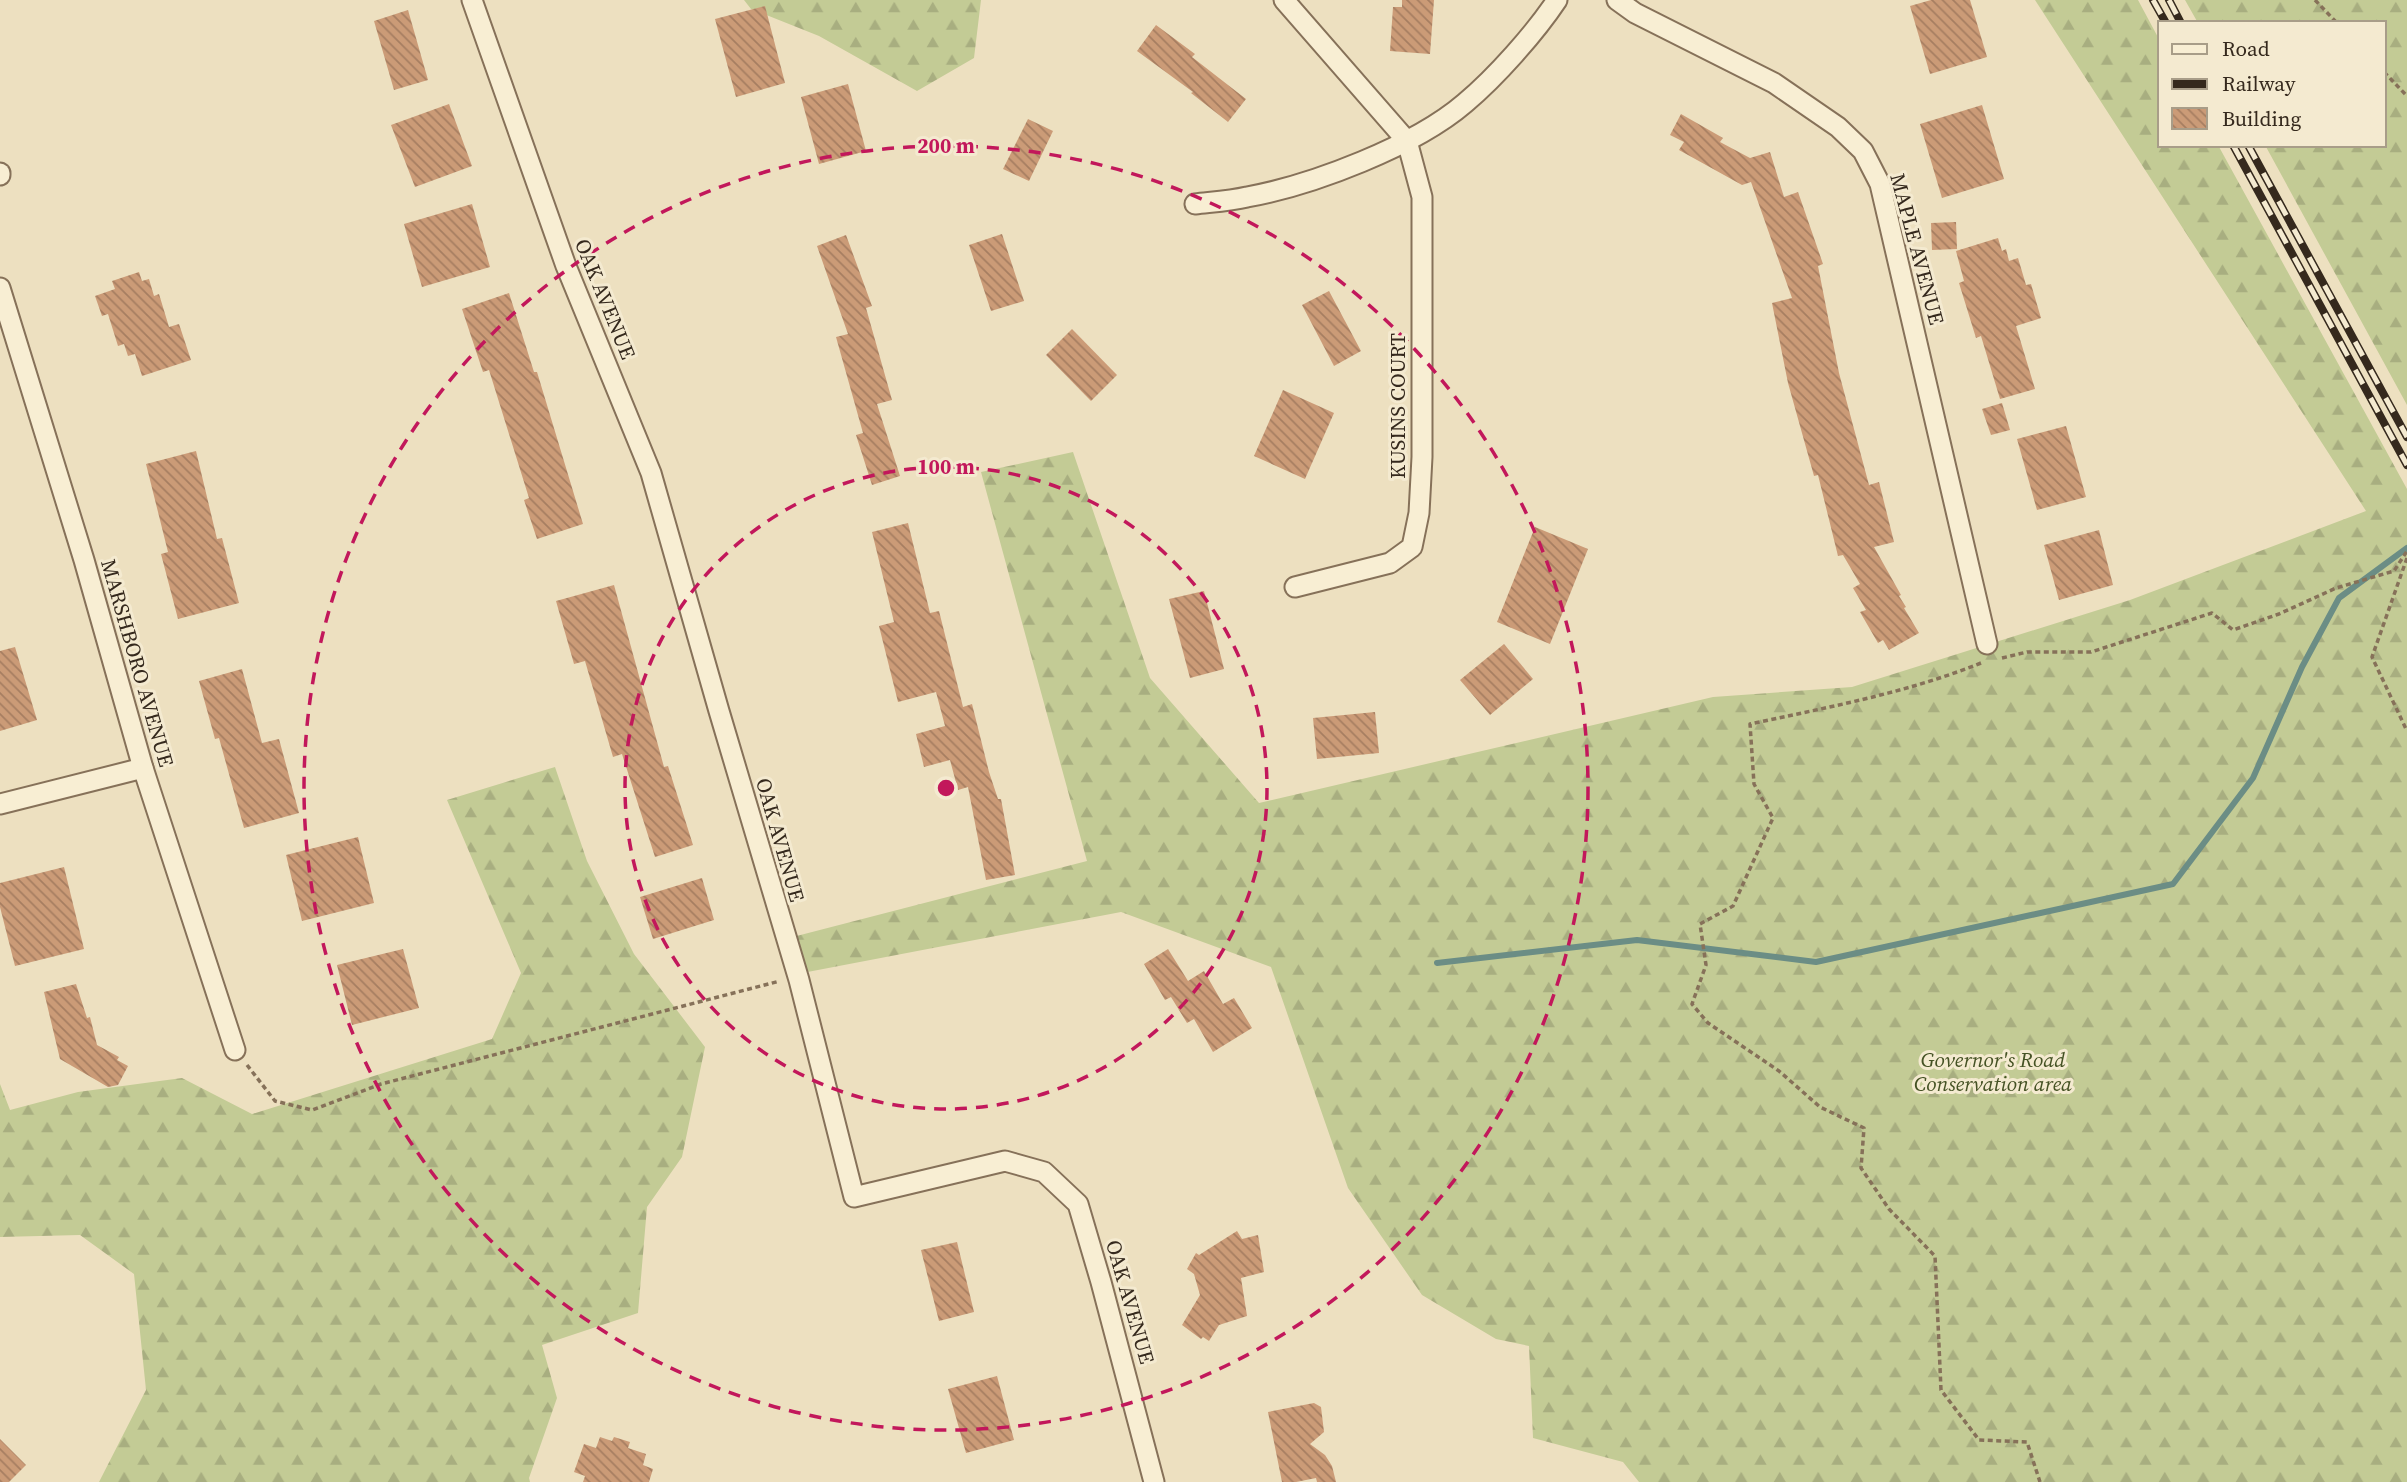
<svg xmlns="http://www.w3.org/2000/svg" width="2407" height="1482" font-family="'Source Serif 4',serif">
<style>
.forest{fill:url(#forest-firs)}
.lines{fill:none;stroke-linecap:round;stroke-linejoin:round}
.stream{stroke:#6b8d85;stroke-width:6}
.building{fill:url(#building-back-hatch)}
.street-casing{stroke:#867159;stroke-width:23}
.path{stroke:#867159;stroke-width:3.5;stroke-dasharray:5 3.5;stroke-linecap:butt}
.street{stroke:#f8eed3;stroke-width:19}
.rail-casing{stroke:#35291d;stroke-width:8}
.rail{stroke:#f4ead0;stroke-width:5;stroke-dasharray:16;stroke-linecap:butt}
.ring{fill:none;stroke:#c2185b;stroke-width:3.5;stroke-dasharray:12 9}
.labels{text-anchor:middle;stroke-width:6;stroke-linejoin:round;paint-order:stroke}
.street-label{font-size:21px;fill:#35291d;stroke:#f4ead0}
.park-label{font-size:21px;font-style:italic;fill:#455224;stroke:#f4ead0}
.centre{fill:#c2185b;stroke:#f4ead0;stroke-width:3.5}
.ring-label{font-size:21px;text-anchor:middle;font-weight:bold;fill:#c2185b;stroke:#f4ead0;stroke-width:6;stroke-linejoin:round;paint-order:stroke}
</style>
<defs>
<pattern id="forest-firs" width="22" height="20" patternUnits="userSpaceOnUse" patternTransform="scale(1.75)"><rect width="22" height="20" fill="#c3cb95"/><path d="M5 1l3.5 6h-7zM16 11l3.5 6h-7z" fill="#a8ae80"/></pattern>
<pattern id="building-back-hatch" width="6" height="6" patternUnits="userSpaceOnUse" patternTransform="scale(1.75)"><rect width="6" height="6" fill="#cb9b77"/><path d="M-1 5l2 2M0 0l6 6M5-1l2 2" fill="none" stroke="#a67e61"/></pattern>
</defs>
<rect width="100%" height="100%" fill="#ede0c0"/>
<!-- forest -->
<g class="forest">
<polygon points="744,0 981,0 974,58 917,91 819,36 751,9"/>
<polygon points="2035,0 2138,0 2160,41 2160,145 2218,145 2407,489 2407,1482 1639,1482 1623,1462 1533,1438 1529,1346 1496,1339 1422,1295 1348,1188 1271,967 1121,912 797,974 785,939 1087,861 981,472 1073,452 1150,678 1259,803 1713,697 1852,687 2130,600 2366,511"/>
<polygon points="2185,0 2407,0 2407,405 2265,145 2384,145 2384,23 2198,23"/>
<polygon points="555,767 587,861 634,954 705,1047 682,1157 647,1207 638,1313 542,1345 557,1398 529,1478 530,1482 99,1482 146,1390 134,1274 80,1235 0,1237 0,1084 10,1110 78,1092 182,1078 252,1114 492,1039 521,973 447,800"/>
</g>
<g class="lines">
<!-- stream -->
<polyline class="stream" points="1437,963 1637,940 1816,962 2173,884 2253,778 2302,667 2339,598 2407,548"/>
</g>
<!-- building -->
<g class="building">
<polygon points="1402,0 1434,0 1430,54 1390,51 1393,7 1402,7"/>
<polygon points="1931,0 1970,0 1987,57 1930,74 1910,6"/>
<polygon points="765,6 785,83 736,97 715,19"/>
<polygon points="408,10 428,80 394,90 374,21"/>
<polygon points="1156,25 1195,54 1192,57 1246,99 1228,122 1191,93 1193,92 1137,51"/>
<polygon points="848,84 866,151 819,164 801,97"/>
<polygon points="449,104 472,166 415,187 391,125"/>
<polygon points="1982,105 2004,179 1942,198 1920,124"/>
<polygon points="1681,114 1723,138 1720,142 1750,158 1770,152 1784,197 1798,192 1823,264 1818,266 1839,373 1869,485 1879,482 1894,542 1874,547 1901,595 1899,596 1906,607 1904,608 1919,633 1889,650 1883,640 1878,643 1860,612 1866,610 1853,588 1860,584 1843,555 1838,556 1818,475 1814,476 1788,383 1772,303 1792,298 1751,182 1742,185 1679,150 1684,142 1670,135"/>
<polygon points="1028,119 1053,131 1029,181 1003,169"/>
<polygon points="472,204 490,267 422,287 404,224"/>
<polygon points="1956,222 1957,249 1932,250 1931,223"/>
<polygon points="1002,234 1024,301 991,311 969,245"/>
<polygon points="846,235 872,306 866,308 892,400 877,404 900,476 872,485 856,435 863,433 836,337 848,334 817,246"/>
<polygon points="1998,238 2002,251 2006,249 2009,261 2018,258 2026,285 2031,284 2041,318 2016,326 2035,389 2000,399 1981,336 1976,338 1959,283 1964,281 1956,251"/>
<polygon points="139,272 142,281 149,279 154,296 159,294 169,327 179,324 191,360 142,376 135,354 128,356 124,344 118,346 108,314 102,316 95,296 115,289 112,281"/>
<polygon points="1329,291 1361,351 1334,366 1302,305"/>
<polygon points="509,293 534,372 537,372 583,524 537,539 524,500 529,498 489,370 483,372 462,309"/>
<polygon points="1072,329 1117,375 1091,401 1046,355"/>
<polygon points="1283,390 1334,413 1305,479 1254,456"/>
<polygon points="2002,403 2010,430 1991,435 1982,409"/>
<polygon points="2066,426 2086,497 2037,510 2017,439"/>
<polygon points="196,451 217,539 222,538 239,603 178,619 161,554 168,552 146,464"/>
<polygon points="908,523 930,613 939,611 963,707 972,704 989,772 998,799 1001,799 1015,875 986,880 968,787 958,790 950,760 924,767 916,734 945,726 936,692 898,702 879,626 894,622 872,532"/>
<polygon points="1535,527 1588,549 1550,644 1497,622"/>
<polygon points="2099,530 2113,585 2059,600 2044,545"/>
<polygon points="614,585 664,767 668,766 693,845 655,857 622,754 613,757 585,661 574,664 556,601"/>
<polygon points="1204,591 1224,669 1190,678 1169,599"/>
<polygon points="1504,644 1533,679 1490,715 1460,680"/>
<polygon points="15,647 37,720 0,731 0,651"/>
<polygon points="242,669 262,743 279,739 299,813 244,828 219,738 215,739 199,681"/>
<polygon points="1375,712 1379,753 1317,759 1313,718"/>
<polygon points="358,837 374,903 302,921 286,855"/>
<polygon points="64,867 84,949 15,966 0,907 0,883"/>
<polygon points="702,878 714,920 653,939 640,897"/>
<polygon points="403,949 419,1008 352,1025 337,965"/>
<polygon points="1168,949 1188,981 1204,971 1223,1004 1234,998 1252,1028 1213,1052 1194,1019 1187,1023 1171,997 1165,1000 1144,964"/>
<polygon points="76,984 87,1018 90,1017 97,1045 119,1057 117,1060 128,1066 118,1085 108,1087 60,1059 44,992"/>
<polygon points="1237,1231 1242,1239 1258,1235 1264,1272 1241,1278 1247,1316 1219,1325 1209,1341 1203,1337 1201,1339 1182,1325 1200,1295 1194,1274 1187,1269 1196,1253 1199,1255"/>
<polygon points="957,1242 974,1312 939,1321 921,1250"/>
<polygon points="997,1376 1014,1440 966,1453 948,1389"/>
<polygon points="1314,1403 1321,1407 1324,1432 1310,1444 1325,1455 1332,1466 1336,1482 1317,1482 1316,1478 1296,1482 1282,1482 1268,1412"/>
<polygon points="600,1437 612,1441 614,1437 630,1442 628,1448 646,1454 643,1465 653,1469 649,1482 583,1482 585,1476 574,1472 584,1444 596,1448"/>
<polygon points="0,1439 26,1465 9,1482 0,1482"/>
</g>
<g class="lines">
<!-- street casing -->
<g class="street-casing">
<g id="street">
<polyline points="472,0 566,266 651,473 719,711 799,980 854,1197 1005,1161 1044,1172 1078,1204 1101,1282 1154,1482"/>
<polyline points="1284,0 1407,141 1422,197 1422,457 1419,513 1412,547 1390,563 1295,587"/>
<polyline points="1617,0 1635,13 1774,83 1838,127 1863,151 1880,184 1987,644"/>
<polyline points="0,175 0,173"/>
<path d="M1195,204C1212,202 1230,201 1247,197C1313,185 1415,146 1465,103C1496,77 1535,33 1557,0"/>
<polyline points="0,288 84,560 143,768 235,1050"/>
<polyline points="0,804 143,768"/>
</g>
</g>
<!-- path -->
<g class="path">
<polyline points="2315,0 2337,23"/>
<polyline points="2384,72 2407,96"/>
<polyline points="2407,558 2372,657 2407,731"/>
<polyline points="2002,658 2027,652 2091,652 2212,613 2233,630 2279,614 2336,588 2394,571 2407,551"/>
<path d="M1981,663C1906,693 1829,707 1750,724L1754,784L1773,818L1733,906L1700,924L1706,965L1692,1004L1708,1023L1779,1071L1820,1107L1864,1128L1861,1168L1889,1209L1935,1256L1941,1390L1979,1440L2027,1442L2040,1482"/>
<polyline points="247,1065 275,1101 312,1110 381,1084 780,981"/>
</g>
<!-- street -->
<use href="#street" class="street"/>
<!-- rail casing -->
<g class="rail-casing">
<g id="rail">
<polyline points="2153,0 2166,23"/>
<polyline points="2169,0 2181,23"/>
<polyline points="2233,145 2407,465"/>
<polyline points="2248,145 2407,437"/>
</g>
</g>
<!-- rail -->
<use href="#rail" class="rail"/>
</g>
<!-- distance rings -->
<g class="ring">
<circle cx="946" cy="788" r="321"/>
<circle cx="946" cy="788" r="642"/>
</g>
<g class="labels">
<!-- street labels -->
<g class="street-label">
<text transform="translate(1917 249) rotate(75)" y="7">MAPLE AVENUE</text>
<text transform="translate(605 299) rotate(68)" y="7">OAK AVENUE</text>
<text transform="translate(1398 406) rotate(-90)" y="7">KUSINS COURT</text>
<text transform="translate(137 663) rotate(74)" y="7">MARSHBORO AVENUE</text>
<text transform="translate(780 840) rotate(74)" y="7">OAK AVENUE</text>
<text transform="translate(1130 1302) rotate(74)" y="7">OAK AVENUE</text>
</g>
<!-- park labels -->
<g class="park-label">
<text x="1993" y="1067">Governor's Road<tspan x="1993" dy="24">Conservation area</tspan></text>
</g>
</g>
<circle cx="946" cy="788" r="10" class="centre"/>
<g class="ring-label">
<text x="946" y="153">200 m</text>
<text x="946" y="474">100 m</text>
</g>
<!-- legend -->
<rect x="2158" y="21" width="228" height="126" fill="#f4ead0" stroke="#a89d88" stroke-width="2"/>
<rect x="2172" y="44" width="35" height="10" fill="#f8eed3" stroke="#a89d88" stroke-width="2"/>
<text x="2222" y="56" font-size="21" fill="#35291d">Road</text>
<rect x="2172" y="79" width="35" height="10" fill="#35291d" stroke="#a89d88" stroke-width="2"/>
<text x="2222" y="91" font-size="21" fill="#35291d">Railway</text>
<rect x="2172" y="108" width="35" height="21" fill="url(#building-back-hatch)" stroke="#a89d88" stroke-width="2"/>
<text x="2222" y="126" font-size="21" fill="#35291d">Building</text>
</svg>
